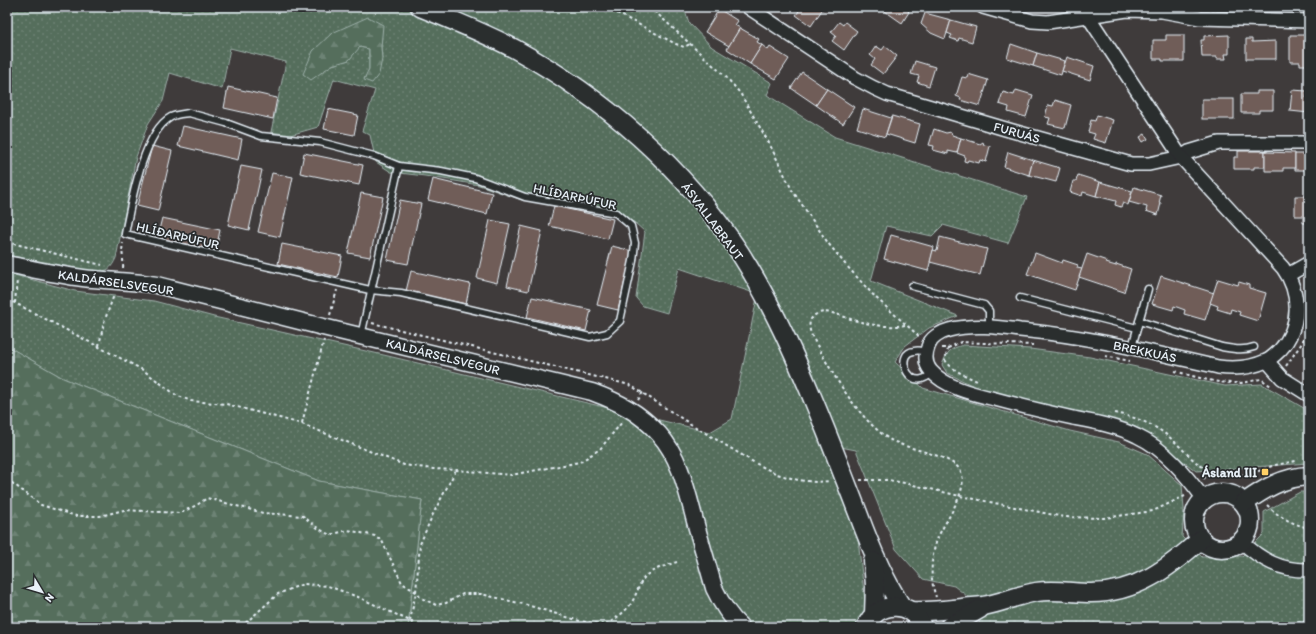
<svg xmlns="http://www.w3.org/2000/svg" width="1316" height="634" font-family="Itim,sans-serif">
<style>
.grass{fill:url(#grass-dots);stroke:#9eb0aa;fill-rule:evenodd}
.forest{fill:url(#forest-firs);stroke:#9eb0aa}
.building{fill:#6f5d59;stroke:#e8f1f8}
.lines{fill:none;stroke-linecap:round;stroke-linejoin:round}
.service-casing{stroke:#e8f1f8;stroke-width:9}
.minor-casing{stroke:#e8f1f8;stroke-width:16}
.tertiary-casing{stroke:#e8f1f8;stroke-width:19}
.secondary-casing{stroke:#e8f1f8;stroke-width:21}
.path{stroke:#e8f1f8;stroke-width:2;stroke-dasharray:3 3;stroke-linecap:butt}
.service{stroke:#2a2d2e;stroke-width:6}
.minor{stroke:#2a2d2e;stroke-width:13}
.tertiary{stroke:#2a2d2e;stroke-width:16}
.secondary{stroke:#2a2d2e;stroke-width:18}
.poi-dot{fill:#ffd166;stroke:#2a2d2e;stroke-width:1.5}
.labels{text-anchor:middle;stroke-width:3.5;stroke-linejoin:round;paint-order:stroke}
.street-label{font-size:13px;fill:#e8f1f8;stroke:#2a2d2e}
.poi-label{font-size:13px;font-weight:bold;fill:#e8f1f8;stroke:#2a2d2e;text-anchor:end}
</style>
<defs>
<pattern id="grass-dots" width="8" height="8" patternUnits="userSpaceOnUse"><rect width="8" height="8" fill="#546e5c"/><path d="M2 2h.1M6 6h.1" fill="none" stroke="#6d8374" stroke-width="1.8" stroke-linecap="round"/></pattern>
<pattern id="forest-firs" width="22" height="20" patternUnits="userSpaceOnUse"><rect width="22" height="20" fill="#546e5c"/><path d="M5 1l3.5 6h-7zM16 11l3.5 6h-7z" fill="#6d8374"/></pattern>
</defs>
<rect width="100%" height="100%" fill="#3f3b3b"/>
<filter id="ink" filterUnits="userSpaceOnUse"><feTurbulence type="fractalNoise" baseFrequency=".025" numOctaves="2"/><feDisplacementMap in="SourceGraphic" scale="8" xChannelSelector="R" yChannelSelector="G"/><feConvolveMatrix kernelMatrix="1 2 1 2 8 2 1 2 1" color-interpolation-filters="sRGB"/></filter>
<g filter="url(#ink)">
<!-- grass -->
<g class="grass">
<path d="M7,7H686L685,10L689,23L712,47L772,83L767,95L835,137L1027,197L1008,243L943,225L932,236L886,226L871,281L958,316L929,328L905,346L895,362L923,388L1070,431L1119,442L1147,454L1182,485L1184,509L1182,537L1202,557L1242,556L1264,534V512L1300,492H1309V627H981L971,599L954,586L923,579L896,549L856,450L820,443L858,539L865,602L873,627H408L422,500L319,481L63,378L7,346V273L75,291L154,301L214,317L388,356L710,432L732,419L757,298L751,292L679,268L667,313L643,306L636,298L645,232L634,222L608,213L569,204L522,200L479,185L425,176L391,172L376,162L370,135L362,131L375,90L334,79L318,127L290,135L271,132L286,62L230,48L222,89L170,73L163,101L148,124L136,157L116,258C111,269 108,271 96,272L7,255ZM382,25L381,47L382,59L364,79L369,69V49L359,47L349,60L332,65Z"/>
<path d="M963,345L1030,349L1090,357L1225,386L1262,384L1309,411V463L1196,471L1170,451L1111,420L980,389L947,373L942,365C947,352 949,349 963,345Z"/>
</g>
<!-- forest -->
<g class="forest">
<polygon points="368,17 383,25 381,47 382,59 379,74 372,83 364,80 369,69 369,49 360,47 349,60 332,65 311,80 303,74 313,51 332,33"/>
<polygon points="7,346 63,378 319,481 422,500 408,627 7,627"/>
</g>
<!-- building -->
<g class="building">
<polygon points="793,7 824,7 811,26 796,15 799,11"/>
<polygon points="883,7 911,7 908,11 909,12 902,23 882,9"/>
<polygon points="719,9 738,21 735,25 740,28 729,46 705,32"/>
<polygon points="925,13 951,20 945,39 931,33 921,24"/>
<polygon points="951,20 976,27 972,42 959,38 958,41 950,38 952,35 947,33"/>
<polygon points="839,22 843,25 845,22 857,31 844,50 832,41 836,36 831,32"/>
<polygon points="740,28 759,39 757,42 762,45 750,64 727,49"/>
<polygon points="1166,35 1184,35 1184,61 1162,61 1162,59 1153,59 1153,40 1166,40"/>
<polygon points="1229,35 1229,54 1225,54 1226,59 1217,59 1217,57 1202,57 1201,40 1204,40 1204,36"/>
<polygon points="1290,35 1309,35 1309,65 1300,65 1300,62 1290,62"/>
<polygon points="1246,39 1252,39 1252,42 1276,41 1276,59 1246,59"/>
<polygon points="1011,44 1037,53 1033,66 1007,58"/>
<polygon points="762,45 768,50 770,47 789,59 776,79 750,64"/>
<polygon points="876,46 882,50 885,46 897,56 883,74 871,65 875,59 870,55"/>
<polygon points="1037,53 1065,61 1061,75 1033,66"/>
<polygon points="1067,57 1094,66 1090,80 1062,71"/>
<polygon points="915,61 935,67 929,86 917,82 919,76 911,74"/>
<polygon points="802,72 827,89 816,105 791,88"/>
<polygon points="968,74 988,80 980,106 960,100 961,98 956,96 962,77 967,78"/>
<polygon points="228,87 277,98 273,119 224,108"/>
<polygon points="827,89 854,107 843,124 816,105"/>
<polygon points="1016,90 1033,95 1026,117 1008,112 1009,107 999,104 1003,92 1014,95"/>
<polygon points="1292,90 1307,91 1306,98 1309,98 1309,113 1290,111"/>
<polygon points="1257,91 1273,91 1273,110 1259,110 1259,113 1241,113 1241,94 1257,94"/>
<rect x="1202" y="99" width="32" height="20"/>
<polygon points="1055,100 1071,105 1065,128 1048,124 1050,118 1045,117 1048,105 1053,106"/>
<polygon points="328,109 358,115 354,135 324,129"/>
<polygon points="863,109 891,118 885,137 857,128"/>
<polygon points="1097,115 1113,120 1106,143 1093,139 1095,134 1088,132 1091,120 1095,121"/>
<polygon points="892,116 920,124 915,143 886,134"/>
<polygon points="183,126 242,139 238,160 178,146"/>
<polygon points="934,129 946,133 951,132 952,135 961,138 957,153 948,151 948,154 933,150 934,146 929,145"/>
<polygon points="1145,134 1148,139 1143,142 1140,137"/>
<polygon points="961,138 980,144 983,142 984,145 990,146 986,162 980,160 979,163 968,160 967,162 964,161 965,156 957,153"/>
<polygon points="152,146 172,151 158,211 137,206"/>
<polygon points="1238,151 1265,151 1265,167 1254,167 1254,169 1234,169 1234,157 1238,157"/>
<polygon points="1265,151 1267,151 1267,152 1295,153 1295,168 1283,168 1283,171 1265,171"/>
<polygon points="1008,152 1033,160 1029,175 1004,167"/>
<polygon points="304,153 363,165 359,185 300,173"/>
<polygon points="1295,154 1309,154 1309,172 1307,172 1307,170 1295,170"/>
<polygon points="1033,160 1060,168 1056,182 1029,175"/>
<polygon points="241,166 262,170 249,230 228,225"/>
<polygon points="272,173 293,177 280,237 258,232"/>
<polygon points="1078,175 1100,182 1096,196 1083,192 1082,196 1070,192 1073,181 1076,181"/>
<polygon points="433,179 492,193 487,214 428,200"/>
<polygon points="1100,182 1132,191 1128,205 1123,203 1121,207 1115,205 1116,201 1096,196"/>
<polygon points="1134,187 1161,195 1159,203 1161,203 1158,215 1146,211 1147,207 1129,202"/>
<polygon points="361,193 383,197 370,257 348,253"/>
<polygon points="1295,196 1309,196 1309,223 1303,223 1303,216 1295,216"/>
<polygon points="400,200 421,204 408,264 387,260"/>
<polygon points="554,206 613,219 608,239 549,226"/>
<polygon points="162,218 220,230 216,250 157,238"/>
<polygon points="490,220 510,224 497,283 477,278"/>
<polygon points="521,226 542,231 528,291 507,286"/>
<polygon points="891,235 934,247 928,271 884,259"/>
<polygon points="940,237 987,249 980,275 930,262 933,250 937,251"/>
<polygon points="282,244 342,256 338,277 278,264"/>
<polygon points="612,246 632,251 618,310 597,305"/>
<polygon points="1035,253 1062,263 1063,260 1078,265 1077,268 1082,269 1075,290 1027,274"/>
<polygon points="1087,254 1107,261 1106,263 1116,266 1116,264 1131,269 1124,292 1079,277"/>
<polygon points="411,271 470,284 466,304 406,291"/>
<polygon points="1161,276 1214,293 1205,320 1184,314 1185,310 1174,306 1173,310 1152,304"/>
<polygon points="1218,279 1238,285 1239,282 1249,285 1249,288 1266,293 1258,321 1239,315 1240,312 1231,309 1230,313 1217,309 1218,306 1210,303"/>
<polygon points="532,297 591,310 586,331 527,317"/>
</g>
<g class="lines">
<!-- service casing -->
<g class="service-casing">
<g id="service">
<path d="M189,113L226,123L261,136L320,142L374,156L399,166L441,171L475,178L525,197L616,213L631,226L635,243L633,261L620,321L607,333L590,337L401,293L370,290L125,234C131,204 143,132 171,117C177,114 183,114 189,113Z"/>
<polyline points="912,286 984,305 989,311 989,327"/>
<polyline points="1020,298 1137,328"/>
<path d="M1139,321L1222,347C1234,349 1243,351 1254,347"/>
<polyline points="361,336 399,166"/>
<polyline points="1132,347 1148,289"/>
<path d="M926,352C923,351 918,350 914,351C896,353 906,384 922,379C926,378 930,375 933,373"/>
</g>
</g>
<!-- minor casing -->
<g class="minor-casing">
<g id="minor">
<polyline points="748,7 855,78 874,88 887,94 1009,130 1131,164 1149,164 1158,162 1181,157 1189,152 1219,143 1309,143"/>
<polyline points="983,7 1032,21 1048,22 1127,10 1162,11 1200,18 1309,21"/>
<path d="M1082,7L1181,157L1283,268C1301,293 1301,327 1280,350C1276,354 1271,359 1266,361C1251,368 1234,369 1218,367C1152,352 1087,336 1020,330C997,327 972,324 949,330C941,332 930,338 928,347C925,355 925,364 931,371C946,388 974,394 995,399C1021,406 1046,412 1073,418C1094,422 1117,426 1137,436C1165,449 1186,475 1204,499"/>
<polyline points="1288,275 1309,263"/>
<polyline points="1267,361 1282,378 1309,395"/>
<path d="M1241,541C1261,560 1281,571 1309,570"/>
</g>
</g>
<!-- tertiary casing -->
<g class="tertiary-casing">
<path id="tertiary" d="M7,264C32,269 58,275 83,278C108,281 133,281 157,285L327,328L592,392C619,402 639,412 659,434C680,457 687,491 695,521C701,543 708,566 714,588C721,603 729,616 741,627"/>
</g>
<!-- secondary casing -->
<g class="secondary-casing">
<g id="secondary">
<path d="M420,7C452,20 485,33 515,49C604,98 684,168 740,253C770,300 794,353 815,404C830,440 844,477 858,513C870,546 883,578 902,607"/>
<circle cx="1222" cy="521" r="28"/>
<path d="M1244,503C1264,489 1283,477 1309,476"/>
<polyline points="873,561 875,585 874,615"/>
<path d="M910,611C928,612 944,610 962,608C969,607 976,607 983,606C1001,603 1018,595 1036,592C1055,589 1073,593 1091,593C1136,593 1169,568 1201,539"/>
<path d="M866,627C875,601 914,599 922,627"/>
<polyline points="949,627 980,609"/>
</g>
</g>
<!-- path -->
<g class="path">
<polyline points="600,7 613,11 676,44 684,47 690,44"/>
<polyline points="650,7 727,78 740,93 769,143 792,190 828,243 845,264 876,298 920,337"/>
<polyline points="7,242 102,265"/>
<path d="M123,268C124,259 121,251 123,243"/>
<polyline points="1306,279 1309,287"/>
<polyline points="7,300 15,303 143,370 176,395 191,401 226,404 302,424 404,465 433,469 456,470 511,475 580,462 600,449 623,421"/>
<polyline points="15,303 17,280"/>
<polyline points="330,315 337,290"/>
<polyline points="372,323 630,385 684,420 755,463 777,474 798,480 816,482 830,481"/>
<path d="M905,325C889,328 870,325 854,320C843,317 831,310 819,313C807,317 808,329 813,338C831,371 857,418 889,439C907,450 950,454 960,470C971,488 945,521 938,537C931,555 929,578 936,597"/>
<polyline points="99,346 104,322 114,295"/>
<polyline points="942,348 948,348 961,342 1033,345"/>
<path d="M948,348L945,360C953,371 965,375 977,381"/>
<polyline points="1105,356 1130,361"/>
<polyline points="1286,366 1302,343 1309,326"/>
<path d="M1175,371C1196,377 1217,384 1239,383C1247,383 1254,380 1261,379L1271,386"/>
<polyline points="638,400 643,392"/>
<path d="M1115,413C1137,417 1158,426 1175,442C1188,454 1200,470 1218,473C1228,475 1239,476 1249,474C1256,473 1262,469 1269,467C1278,464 1287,463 1296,461"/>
<polyline points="302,423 324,340"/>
<polyline points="7,479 41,505 76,516 100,516 124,510 180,513 197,505 207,498 263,513 303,516 319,529 330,535 348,530 375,536 382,541 402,583 416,592 421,598 436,605 446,603 463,594 481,594 527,605 580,621 617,627"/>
<polyline points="1204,479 1208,470"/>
<polyline points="860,480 888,480 905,483 960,496 1064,517 1104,518 1153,511 1185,496"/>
<path d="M1267,505C1279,517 1292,524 1309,528"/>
<polyline points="410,621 416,592 420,544 433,514 456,470"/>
<path d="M606,625C616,618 626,612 632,602C638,592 639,581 648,574C656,568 668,565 677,562"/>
<polyline points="241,627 278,594 303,584 328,586 358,597 410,621 417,627"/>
<polyline points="1274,627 1309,621"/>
</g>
<!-- service -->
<use href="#service" class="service"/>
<!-- minor -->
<use href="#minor" class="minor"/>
<!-- tertiary -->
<use href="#tertiary" class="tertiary"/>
<!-- secondary -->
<use href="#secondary" class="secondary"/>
</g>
</g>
<!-- markers -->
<rect class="poi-dot" x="1261" y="468" width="8" height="8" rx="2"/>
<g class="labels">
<!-- street labels -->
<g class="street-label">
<text transform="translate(1017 132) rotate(16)" y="5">FURUÁS</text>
<text transform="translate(575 196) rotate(12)" y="5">HLÍÐARÞÚFUR</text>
<text transform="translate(713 221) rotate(53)" y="5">ÁSVALLABRAUT</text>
<text transform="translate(178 235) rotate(13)" y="5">HLÍÐARÞÚFUR</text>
<text transform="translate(116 282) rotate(8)" y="5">KALDÁRSELSVEGUR</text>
<text transform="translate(1145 351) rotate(12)" y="5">BREKKUÁS</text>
<text transform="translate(443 356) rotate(14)" y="5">KALDÁRSELSVEGUR</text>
</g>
<!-- poi labels -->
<g class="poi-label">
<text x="1257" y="477">Ásland III</text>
</g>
</g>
<!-- margin -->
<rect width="1316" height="634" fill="none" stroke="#2a2d2e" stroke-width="24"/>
<rect x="12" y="12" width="1292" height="610" fill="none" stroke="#e8f1f8" stroke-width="1.5" filter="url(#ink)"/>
<!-- north arrow -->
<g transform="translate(42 592) rotate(128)" stroke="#2a2d2e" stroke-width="3" paint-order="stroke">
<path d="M0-3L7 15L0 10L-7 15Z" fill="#e8f1f8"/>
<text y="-6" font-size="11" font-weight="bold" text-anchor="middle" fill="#e8f1f8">N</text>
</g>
</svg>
